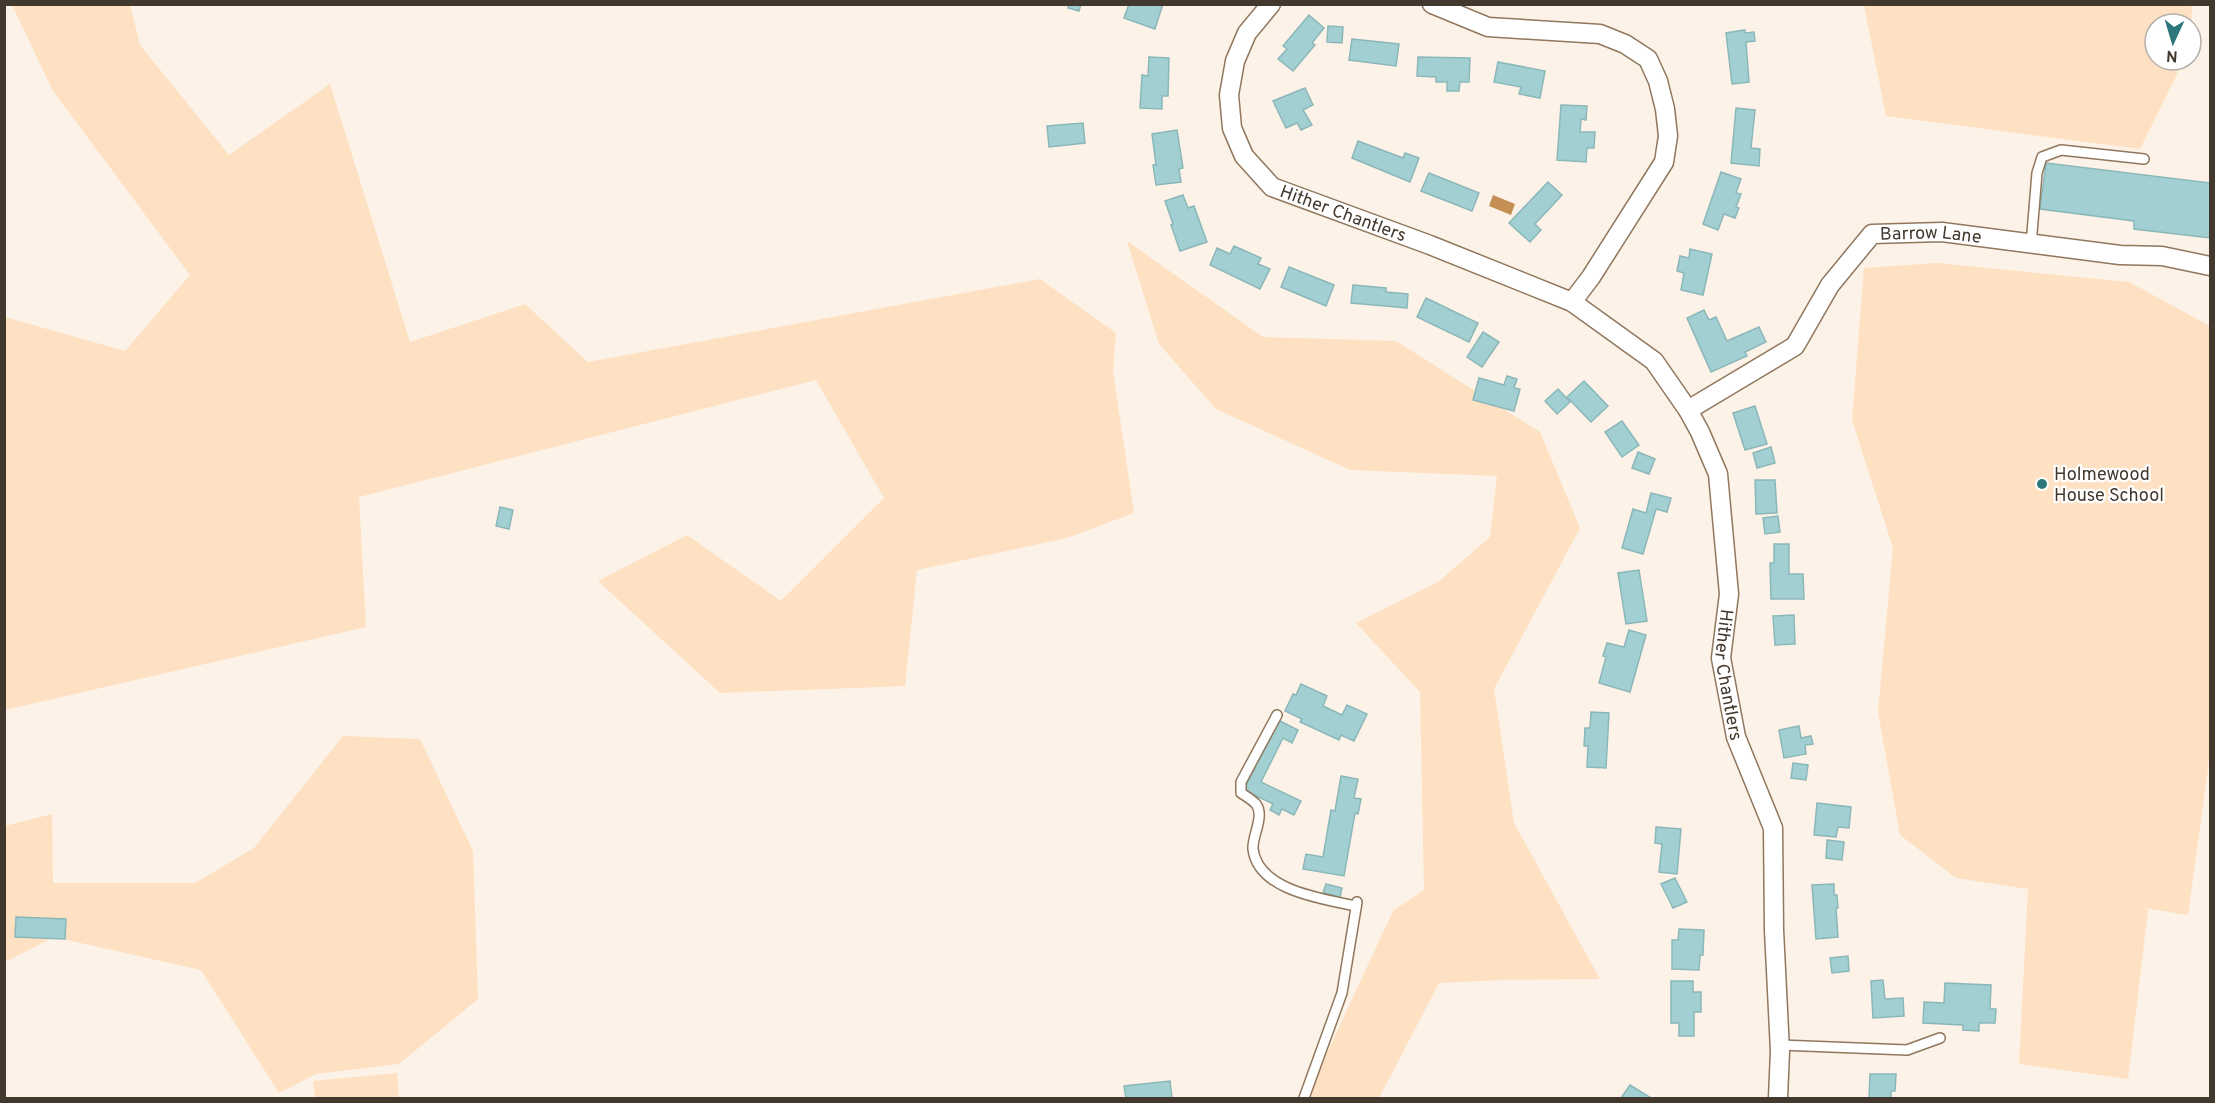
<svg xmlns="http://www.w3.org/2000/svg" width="2215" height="1103" font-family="Overpass,sans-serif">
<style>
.green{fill:#fee1c2}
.water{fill:#c58f53}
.building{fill:#a2d0d2;stroke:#8bb7b9;stroke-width:1.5}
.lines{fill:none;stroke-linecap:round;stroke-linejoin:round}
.lane-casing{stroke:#90775e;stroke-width:12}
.street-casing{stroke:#90775e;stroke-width:21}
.lane{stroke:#fff;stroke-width:9}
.street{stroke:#fff;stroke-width:18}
.poi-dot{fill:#2d767a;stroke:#fff;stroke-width:2}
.labels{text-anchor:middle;stroke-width:4.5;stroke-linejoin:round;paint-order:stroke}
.street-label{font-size:18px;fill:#43382d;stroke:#fff}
.poi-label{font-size:18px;fill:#43382d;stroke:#fff;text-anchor:start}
</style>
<rect width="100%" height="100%" fill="#fdf2e7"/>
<!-- green -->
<g class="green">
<polygon points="12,5 130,5 140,45 229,155 330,84 410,342 525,304 588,362 1040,279 1116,333 1113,371 1134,513 1067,538 917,570 905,686 720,693 598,581 687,535 781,601 884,498 816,380 359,497 366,627 5,710 5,317 125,351 190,275 53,91"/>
<polygon points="1864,5 2192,5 2191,46 2191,24 2155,24 2155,60 2184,60 2140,149 1886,116"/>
<polygon points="1127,241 1263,337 1396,341 1540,432 1580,528 1494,689 1514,823 1600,979 1501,980 1439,983 1379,1098 1306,1098 1393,911 1424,890 1420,692 1356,623 1438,582 1490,537 1497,476 1350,470 1216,409 1159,344"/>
<polygon points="1937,263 2129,282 2210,326 2210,754 2188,915 2144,908 2148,910 2128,1079 2019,1064 2028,889 1956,878 1900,835 1878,712 1893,548 1852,420 1864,268"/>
<polygon points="343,736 420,739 473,851 478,999 399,1064 316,1074 279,1093 201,970 54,937 5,962 5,826 52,814 53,883 195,883 254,848"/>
<polygon points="397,1073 399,1098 315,1098 313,1081"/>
</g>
<!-- water -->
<polygon class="water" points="1493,195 1515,204 1511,215 1489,206"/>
<!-- building -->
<g class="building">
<polygon points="1069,4 1081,4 1079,11 1068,8"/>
<polygon points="1129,4 1163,4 1155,29 1124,18"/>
<polygon points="1309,15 1324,28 1312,43 1315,45 1293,71 1278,59 1287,49 1283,46"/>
<polygon points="1328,26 1343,27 1342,43 1327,42"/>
<polygon points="1745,30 1745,33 1754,32 1755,41 1746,42 1749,82 1732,84 1726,33"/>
<polygon points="1352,39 1399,44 1396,66 1349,60"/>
<polygon points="1149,57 1169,58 1168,96 1162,96 1162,109 1140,108 1142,75 1148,76"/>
<polygon points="1418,57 1470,58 1469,82 1460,82 1459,91 1447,91 1447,82 1436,82 1436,77 1417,76"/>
<polygon points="1498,62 1545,71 1540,98 1519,94 1521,87 1494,82"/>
<polygon points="1305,88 1313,105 1303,110 1312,125 1301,130 1297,123 1286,128 1273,101"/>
<polygon points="1561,105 1587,106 1586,120 1581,119 1580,132 1595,132 1594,148 1587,148 1586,162 1557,160"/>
<polygon points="1736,108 1755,110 1751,148 1760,149 1759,166 1731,163"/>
<polygon points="1083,123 1085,143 1049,147 1047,126"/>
<polygon points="1177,130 1183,168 1179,169 1181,182 1156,185 1153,165 1156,165 1152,134"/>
<polygon points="1358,141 1403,158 1405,153 1419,158 1410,182 1352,158"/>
<polygon points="2046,163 2210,183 2210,181 2210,238 2134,229 2134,221 2040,209"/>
<polygon points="1721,172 1741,179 1736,193 1741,194 1736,207 1739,208 1735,218 1724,214 1718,230 1703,224"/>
<polygon points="1429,173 1479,193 1472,211 1421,191"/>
<polygon points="1548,182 1562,195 1535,224 1541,230 1530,242 1509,223"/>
<polygon points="1183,195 1188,208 1194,206 1207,242 1180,251 1171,225 1173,224 1165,201"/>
<polygon points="1234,246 1261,258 1258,264 1270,269 1260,289 1210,265 1217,248 1230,254"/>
<polygon points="1690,249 1712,254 1703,295 1681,290 1684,273 1677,271 1680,256 1689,258"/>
<polygon points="1289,267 1334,285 1326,306 1281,287"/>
<polygon points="1353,285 1386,288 1386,292 1408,294 1407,308 1351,303"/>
<polygon points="1426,298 1478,323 1469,342 1417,317"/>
<polygon points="1704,310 1709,320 1716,317 1727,341 1759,327 1766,342 1745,352 1747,356 1711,372 1687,318"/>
<polygon points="1483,332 1499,342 1482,367 1467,357"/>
<polygon points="1507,376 1517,379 1514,388 1520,389 1514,411 1473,400 1479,378 1504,385"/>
<polygon points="1584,381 1608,406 1591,422 1567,397"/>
<polygon points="1558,389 1570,402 1557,414 1545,401"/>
<polygon points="1755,406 1767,444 1745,450 1733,413"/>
<polygon points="1622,421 1639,445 1622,457 1605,432"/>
<polygon points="1771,447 1775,463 1757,468 1753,453"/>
<polygon points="1638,452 1655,459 1649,474 1632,468"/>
<polygon points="1755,480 1775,480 1777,513 1756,514"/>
<polygon points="1651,493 1671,498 1667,512 1656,509 1643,554 1622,548 1633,509 1646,513"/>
<polygon points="500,507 513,510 509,529 496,526"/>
<polygon points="1778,516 1780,532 1765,534 1763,518"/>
<polygon points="1774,544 1789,544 1789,574 1803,574 1804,599 1771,599 1770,563 1774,563"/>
<polygon points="1639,570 1647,621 1626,624 1618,573"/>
<polygon points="1794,615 1795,644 1775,645 1773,616"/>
<polygon points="1629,630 1646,635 1630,692 1599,683 1606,657 1603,656 1607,643 1624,647"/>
<polygon points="1301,684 1327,696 1323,706 1342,715 1347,705 1367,714 1354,741 1341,735 1339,740 1300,722 1302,719 1285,711 1293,694 1296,695"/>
<polygon points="1591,712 1609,713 1606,768 1587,767 1588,746 1584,746 1585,728 1590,728"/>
<polygon points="1278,720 1298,730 1292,743 1283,738 1261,782 1301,801 1294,815 1282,809 1279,815 1270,810 1273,804 1244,790"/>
<polygon points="1799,726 1801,738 1811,736 1813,744 1805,745 1806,754 1784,758 1779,730"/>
<polygon points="1793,763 1808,765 1806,780 1791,778"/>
<polygon points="1341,776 1358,779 1354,798 1361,799 1358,814 1355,813 1344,876 1303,869 1306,854 1323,857 1331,810 1335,811"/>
<polygon points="1817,803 1851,807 1849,828 1838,827 1836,837 1814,835"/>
<polygon points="1656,827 1681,829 1677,874 1659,872 1662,844 1655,843"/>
<polygon points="1827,840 1844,842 1842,860 1826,858"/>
<polygon points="1675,878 1687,902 1673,908 1661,884"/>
<polygon points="1326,884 1342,888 1340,897 1323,893"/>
<polygon points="1834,884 1834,895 1837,895 1838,908 1836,908 1838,937 1816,939 1812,885"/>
<polygon points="16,917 66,919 65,939 15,937"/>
<polygon points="1679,929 1704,930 1703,955 1700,955 1699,970 1672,969 1672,940 1678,940"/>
<polygon points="1848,956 1849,971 1832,973 1830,958"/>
<polygon points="1883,980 1885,999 1903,998 1904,1016 1873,1018 1871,981"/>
<polygon points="1671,981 1693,981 1693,992 1701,992 1701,1012 1694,1012 1694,1036 1679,1036 1679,1023 1671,1023"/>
<polygon points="1945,983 1991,985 1990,1009 1996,1009 1995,1023 1979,1023 1979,1031 1963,1030 1963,1025 1923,1023 1924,1002 1944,1003"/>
<polygon points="1870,1074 1896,1074 1895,1091 1891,1091 1891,1098 1869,1098"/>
<polygon points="1170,1081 1172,1098 1126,1098 1124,1086"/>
<polygon points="1630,1085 1651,1098 1621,1098"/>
</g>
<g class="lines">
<!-- lane casing -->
<g class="lane-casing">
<g id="lane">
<polyline points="2031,245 2037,173 2042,157 2061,150 2144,159"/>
<path d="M1277,715L1241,782V793C1246,796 1252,800 1256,804C1265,816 1252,836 1253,849C1258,891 1324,899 1356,906"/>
<polyline points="1780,1045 1907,1050 1940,1038"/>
<polyline points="1304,1098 1342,993 1357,902"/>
</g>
</g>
<!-- street casing -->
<g class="street-casing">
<g id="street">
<path id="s1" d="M1271,4L1247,33L1235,61L1229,95L1232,128L1244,156L1272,187L1430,245L1572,302L1654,361L1688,410L1700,432L1718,474L1729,594L1721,658L1736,737L1773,828L1774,930L1780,1051L1778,1098"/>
<polyline points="1432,4 1488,27 1600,34 1625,44 1648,59 1658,81 1665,109 1668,136 1664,162 1591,277 1572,302"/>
<path id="s2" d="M1688,410L1795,346L1830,285L1872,234L1942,232L2120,255L2162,256L2210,266"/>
</g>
</g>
<!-- lane -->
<use href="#lane" class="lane"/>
<!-- street -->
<use href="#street" class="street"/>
</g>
<!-- markers -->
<circle class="poi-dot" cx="2042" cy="484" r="6"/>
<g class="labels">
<!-- street labels -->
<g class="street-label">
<text dy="6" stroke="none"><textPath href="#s1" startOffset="284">Hither Chantlers</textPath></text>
<text dy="6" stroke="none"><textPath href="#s2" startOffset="320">Barrow Lane</textPath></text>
<text dy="6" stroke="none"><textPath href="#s1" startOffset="963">Hither Chantlers</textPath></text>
</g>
<!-- poi labels -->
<g class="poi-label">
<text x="2054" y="480">Holmewood<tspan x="2054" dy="21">House School</tspan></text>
</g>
</g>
<!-- border -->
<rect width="2215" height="1103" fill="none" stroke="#43382d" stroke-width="12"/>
<!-- north arrow -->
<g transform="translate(2173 42) rotate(184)"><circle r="28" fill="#ffffff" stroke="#b4afab" stroke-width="1.5"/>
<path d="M0-4.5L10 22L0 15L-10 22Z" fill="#2d767a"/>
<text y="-9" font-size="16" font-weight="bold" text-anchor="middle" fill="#43382d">N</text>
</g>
</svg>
